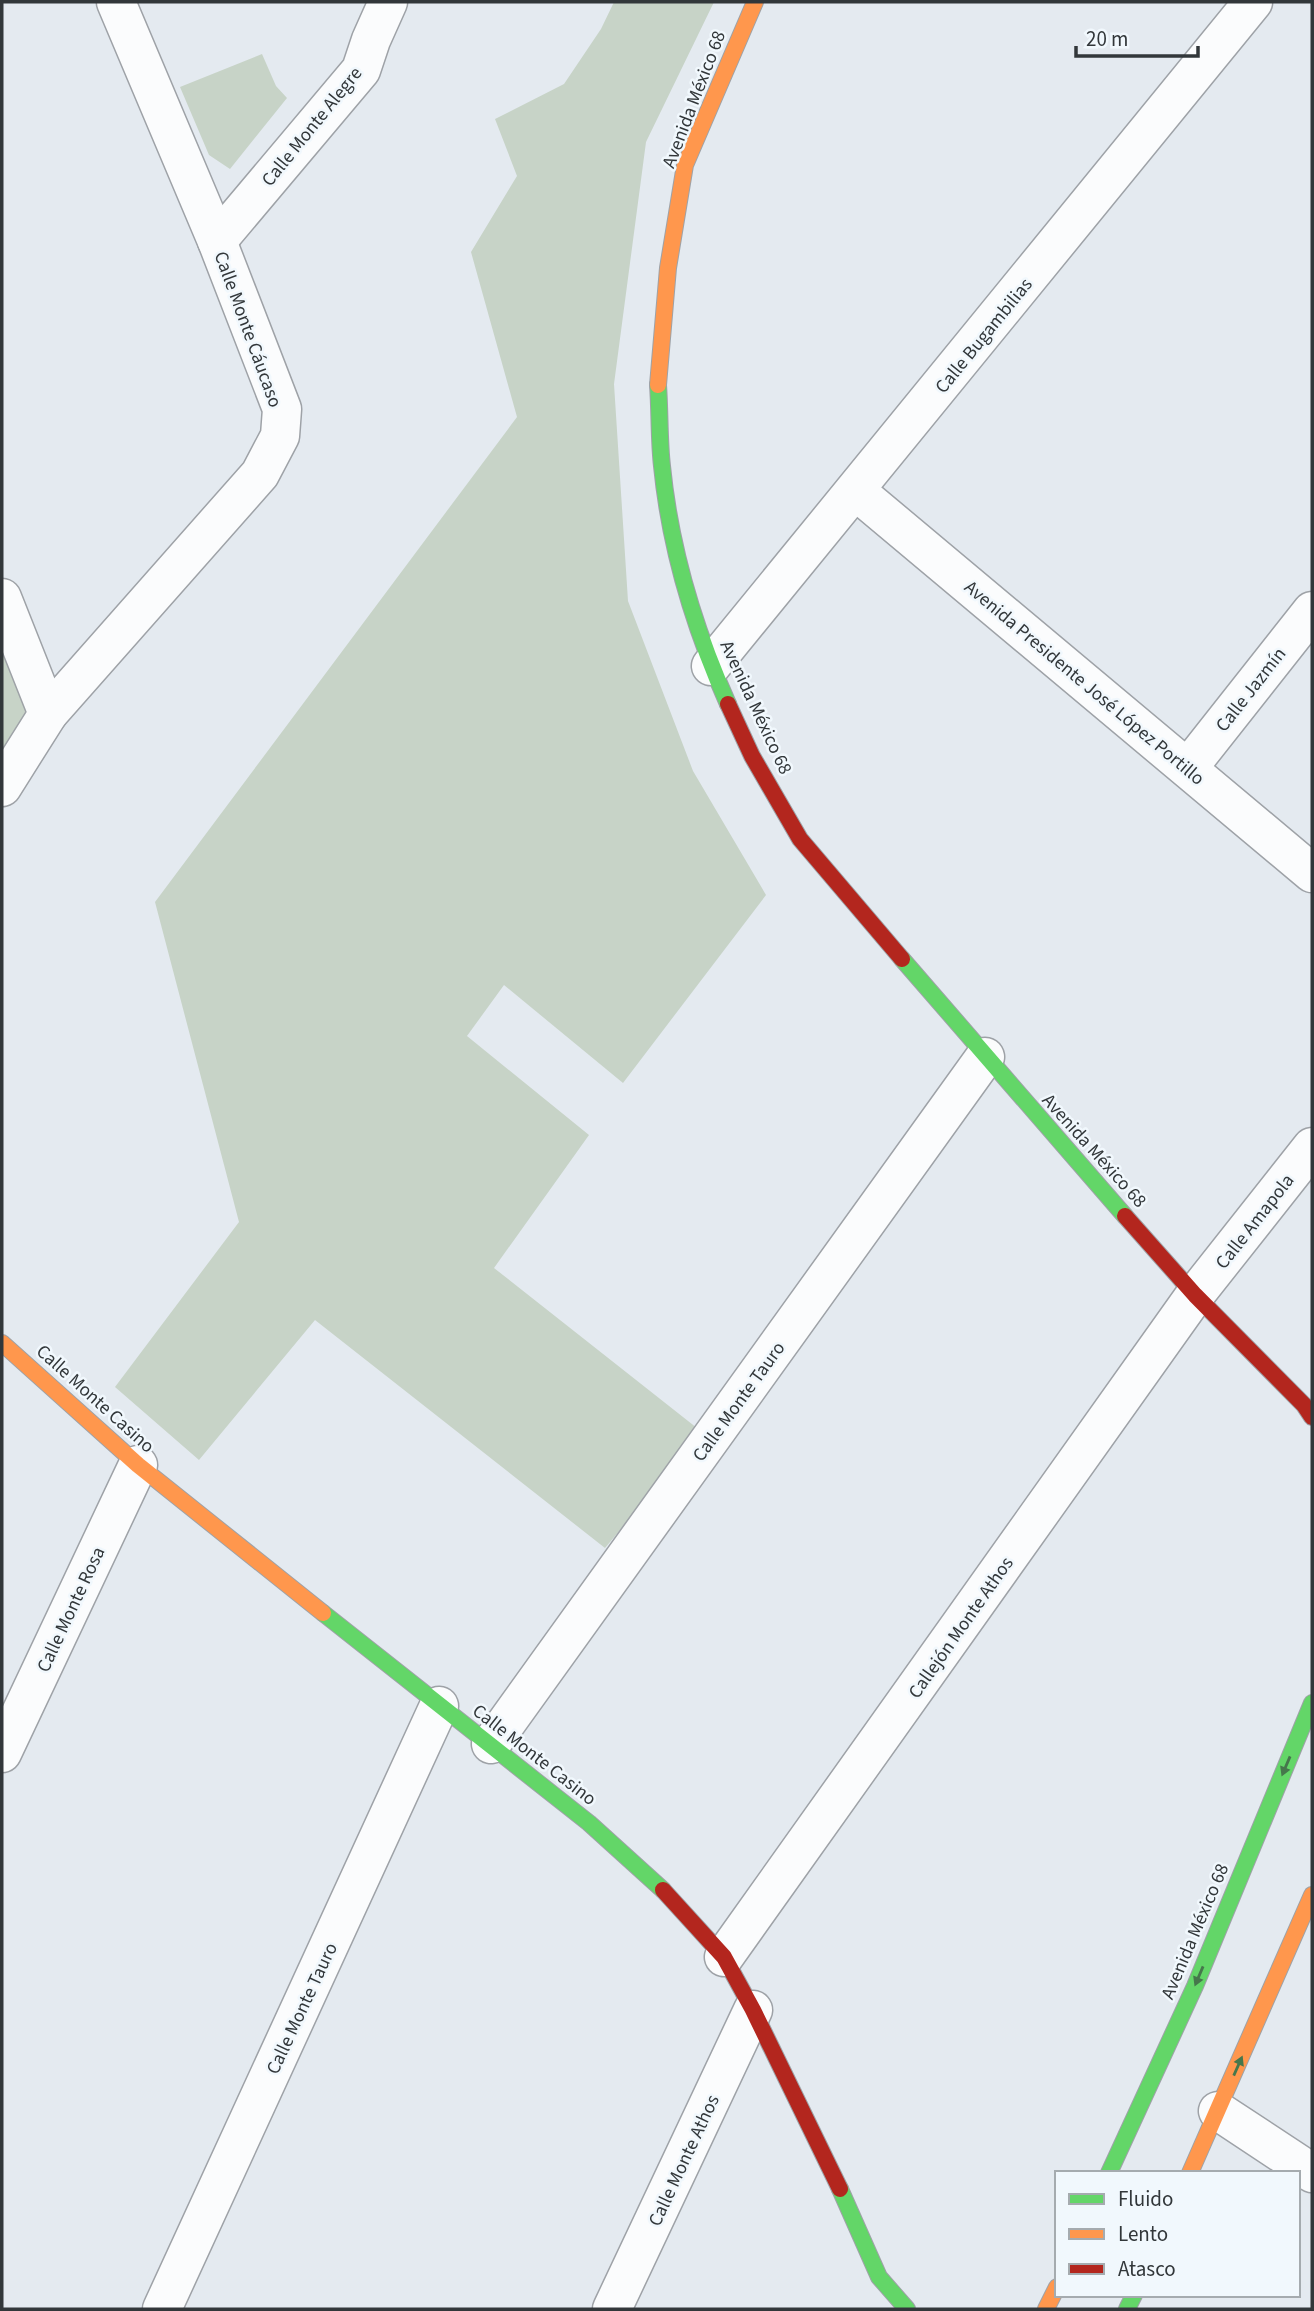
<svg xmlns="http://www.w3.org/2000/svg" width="1314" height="2311" font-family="'Source Sans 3',sans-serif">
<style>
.green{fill:#c7d3c7}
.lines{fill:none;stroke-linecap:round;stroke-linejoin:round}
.street-casing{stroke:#9ea2a7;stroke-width:41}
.fast-casing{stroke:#9ea2a7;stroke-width:18}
.slow-casing{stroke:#9ea2a7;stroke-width:18}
.jam-casing{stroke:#9ea2a7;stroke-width:18}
.street{stroke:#fbfcfd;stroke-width:38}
.fast{stroke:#63d668;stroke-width:16}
.slow{stroke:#ff974d;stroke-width:16}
.jam{stroke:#b3261e;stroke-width:16}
.oneway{fill:#46774c}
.labels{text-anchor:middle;stroke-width:5;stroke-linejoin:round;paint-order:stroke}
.street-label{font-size:19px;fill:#32373a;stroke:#f1f8fd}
</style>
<rect width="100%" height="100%" fill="#e4eaf0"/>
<!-- green -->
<g class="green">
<polygon points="614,2 714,2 646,142 614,384 628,601 693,771 766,895 623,1083 504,985 467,1036 589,1135 494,1268 702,1432 605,1548 315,1320 199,1460 115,1387 239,1222 155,902 517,417 471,252 517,176 495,119 564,84 601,29"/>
<polygon points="262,54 276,86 287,98 230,169 209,155 180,87"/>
<polygon points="2,633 46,736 2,809"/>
</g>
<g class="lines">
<!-- street casing -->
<g class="street-casing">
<g id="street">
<polyline points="217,241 361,70 371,40 388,2"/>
<polyline points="856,491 1312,873"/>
<polyline points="2,598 48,714"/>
<polyline points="711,666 1253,2"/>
<polyline points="1188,768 1312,611"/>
<polyline points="2,787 48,714 260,474 280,436 282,409 217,241 116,2"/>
<polyline points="491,1744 985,1057"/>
<polyline points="2,1753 138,1465"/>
<polyline points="724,1957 1195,1295 1312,1147"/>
<polyline points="1218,2111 1312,2173"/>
<polyline points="162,2309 439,1706"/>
<polyline points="612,2309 753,2010"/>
</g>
</g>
<!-- fast casing -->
<g class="fast-casing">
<g id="fast">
<path d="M658,385C660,412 659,440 662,466C670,548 695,630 728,704"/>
<polyline points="902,959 1125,1216"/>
<polyline points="323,1613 589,1823 663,1890"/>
<polyline points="1109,2173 1195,1986 1312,1703"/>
<polyline points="840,2189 879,2277 907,2309"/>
<polyline points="1127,2309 1134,2295"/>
</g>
</g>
<!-- slow casing -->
<g class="slow-casing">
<g id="slow">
<polyline points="658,385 668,268 685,165 755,2"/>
<polyline points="2,1343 138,1465 323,1613"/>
<polyline points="1190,2173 1312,1895"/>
<polyline points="1046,2309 1057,2287"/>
</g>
</g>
<!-- jam casing -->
<g class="jam-casing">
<g id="jam">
<polyline points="728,704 752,756 800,839 902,959"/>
<polyline points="1125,1216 1195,1295 1304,1405 1312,1417"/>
<polyline points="663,1890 724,1957 753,2010 840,2189"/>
</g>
</g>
<!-- street -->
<use href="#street" class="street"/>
<!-- fast -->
<use href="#fast" class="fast"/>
<!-- slow -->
<use href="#slow" class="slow"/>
<!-- jam -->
<use href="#jam" class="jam"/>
</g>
<!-- one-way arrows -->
<defs><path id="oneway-solid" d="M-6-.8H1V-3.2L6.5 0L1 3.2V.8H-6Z" transform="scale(1.75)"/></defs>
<g class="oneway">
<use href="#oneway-solid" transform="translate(1286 1766) rotate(113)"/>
<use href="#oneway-solid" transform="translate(1199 1976) rotate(113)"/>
<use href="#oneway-solid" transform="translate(1238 2066) rotate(-66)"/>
</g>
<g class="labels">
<!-- street labels -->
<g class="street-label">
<text transform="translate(693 99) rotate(-69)" y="7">Avenida México 68</text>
<text transform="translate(311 126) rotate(-51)" y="7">Calle Monte Alegre</text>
<text transform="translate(249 329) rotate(70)" y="7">Calle Monte Cáucaso</text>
<text transform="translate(983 335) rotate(-51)" y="7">Calle Bugambilias</text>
<text transform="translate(1085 682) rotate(40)" y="7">Avenida Presidente José López Portillo</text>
<text transform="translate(1250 689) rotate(-52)" y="7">Calle Jazmín</text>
<text transform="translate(757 707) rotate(65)" y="7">Avenida México 68</text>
<text transform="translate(1095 1150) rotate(48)" y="7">Avenida México 68</text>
<text transform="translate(1254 1221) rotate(-52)" y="7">Calle Amapola</text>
<text transform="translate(96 1398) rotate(42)" y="7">Calle Monte Casino</text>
<text transform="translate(738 1401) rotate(-54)" y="7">Calle Monte Tauro</text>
<text transform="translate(70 1609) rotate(-65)" y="7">Calle Monte Rosa</text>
<text transform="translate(960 1627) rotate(-55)" y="7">Callejón Monte Athos</text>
<text transform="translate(535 1754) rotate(38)" y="7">Calle Monte Casino</text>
<text transform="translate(1194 1931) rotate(-67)" y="7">Avenida México 68</text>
<text transform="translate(301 2008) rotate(-65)" y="7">Calle Monte Tauro</text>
<text transform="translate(683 2160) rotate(-65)" y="7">Calle Monte Athos</text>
</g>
</g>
<!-- border -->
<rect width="1314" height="2311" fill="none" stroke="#32373a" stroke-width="7"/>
<!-- legend -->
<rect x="1055" y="2171" width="245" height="126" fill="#f1f8fd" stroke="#a5abaf" stroke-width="2"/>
<rect x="1069" y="2194" width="35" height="10" fill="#63d668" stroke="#a5abaf" stroke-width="2"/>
<text x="1118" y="2206" font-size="21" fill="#32373a">Fluido</text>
<rect x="1069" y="2229" width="35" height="10" fill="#ff974d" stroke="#a5abaf" stroke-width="2"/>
<text x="1118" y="2241" font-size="21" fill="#32373a">Lento</text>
<rect x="1069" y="2264" width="35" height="10" fill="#b3261e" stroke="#a5abaf" stroke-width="2"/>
<text x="1118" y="2276" font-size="21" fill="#32373a">Atasco</text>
<!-- scale -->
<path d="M1076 46v10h122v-10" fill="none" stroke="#32373a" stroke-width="3.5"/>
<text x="1086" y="46" font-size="21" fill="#32373a" stroke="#f1f8fd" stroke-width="5" paint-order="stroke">20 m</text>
</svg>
